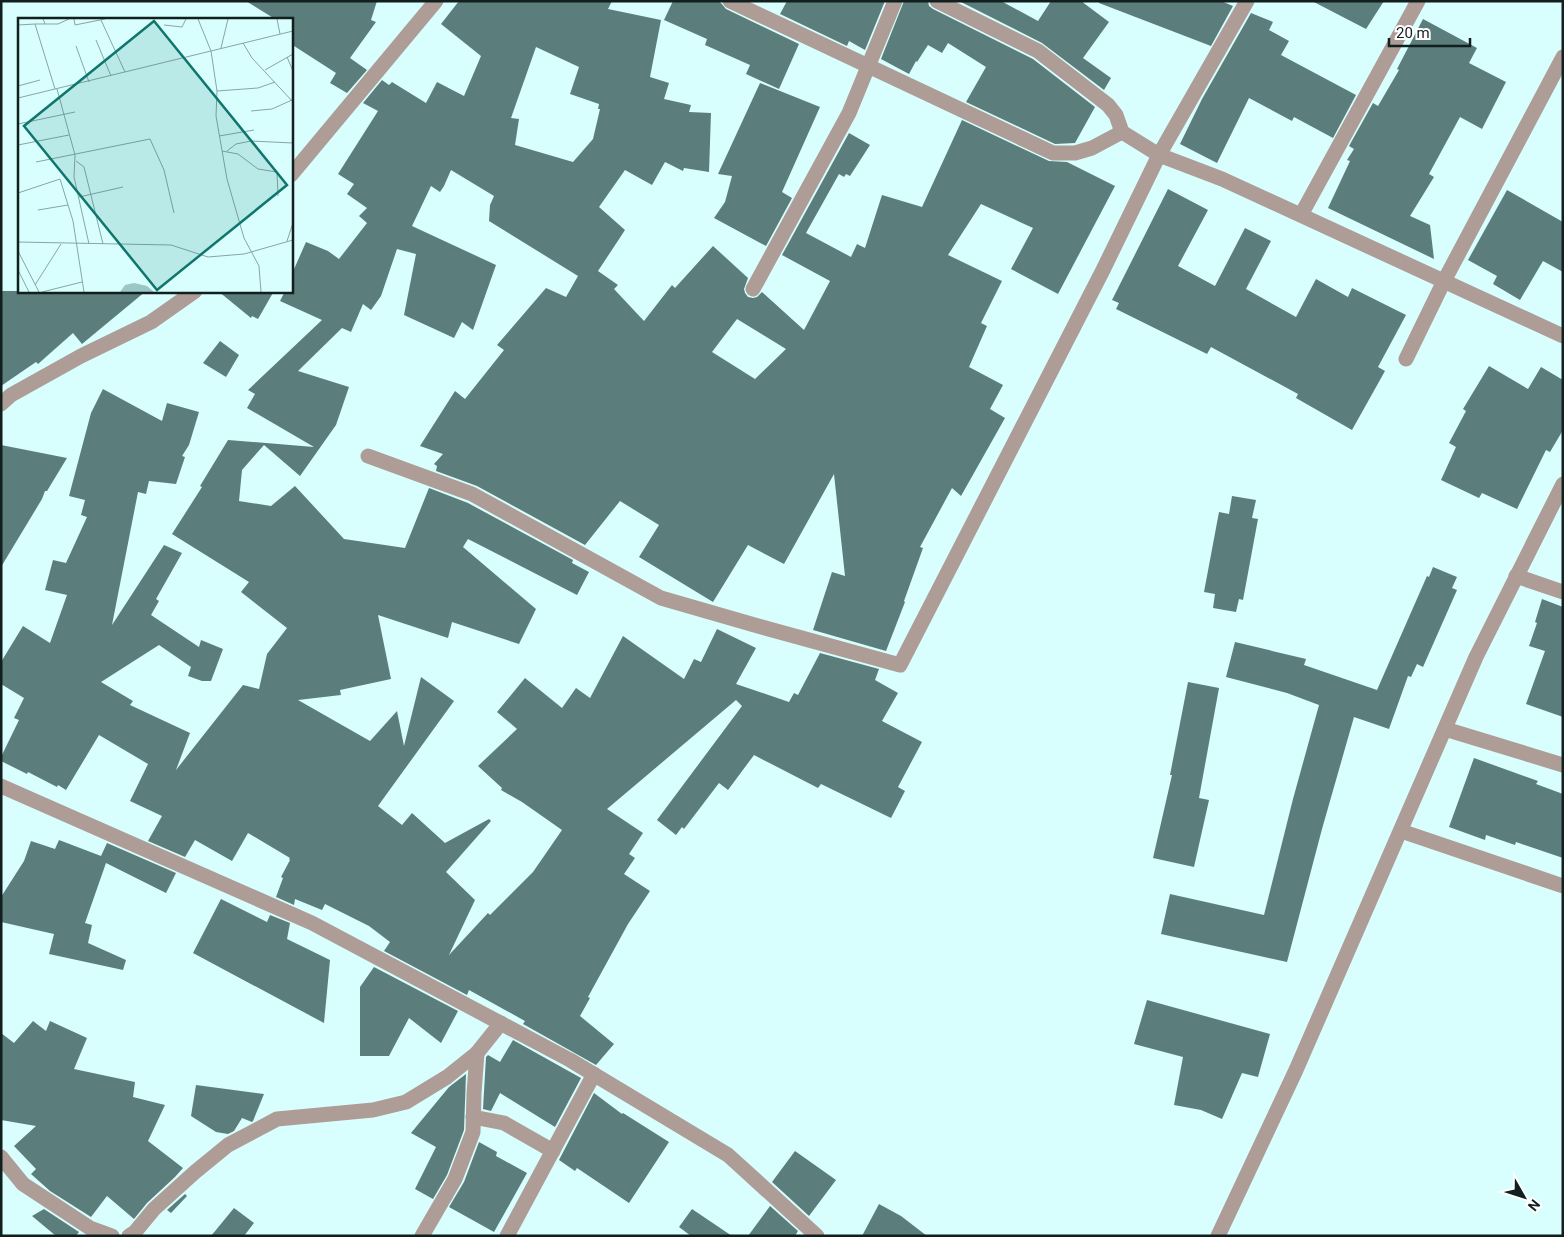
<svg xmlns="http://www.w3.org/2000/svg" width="1564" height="1237" font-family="Roboto,sans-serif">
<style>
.building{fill:#5b7e7d;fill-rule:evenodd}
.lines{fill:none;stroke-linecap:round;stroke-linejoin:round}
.minor{stroke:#ad9d96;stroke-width:15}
.inset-road{fill:none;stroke:#88a5a5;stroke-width:1}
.view{fill:#0f766e;fill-opacity:0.15;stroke:#0f766e;stroke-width:2.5}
.inset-edge{fill:none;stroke:#111f1f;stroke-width:2.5}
</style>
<rect width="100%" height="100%" fill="#d8fefe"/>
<!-- building -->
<g class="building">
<polygon points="246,1 377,1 371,20 376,22 350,58 367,70 347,93 330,83 336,73 291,44 291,19 275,19"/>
<path d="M459,1H612L608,9L661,20L650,77L669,83L664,99L691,105L689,112L711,113L709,172L684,168L683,171L665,162L652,185L625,170L599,207L625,230L598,271L618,285L614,289L644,321L672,285L675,288L713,246L748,278L744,289L745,293L748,297L753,298L757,297L762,292L804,330L830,281L782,255L849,133L870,145L850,176L846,174L844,177L839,174L806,233L851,257L857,244L865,248L882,195L922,207L962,120L1049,161L1067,162L1115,186L1058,294L1011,269L1033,228L981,204L948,255L1002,281L981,323L987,326L969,367L1003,385L990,409L1005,418L961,496L952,488L920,547L923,548L904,601L905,602L886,651L813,630L832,572L845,576L834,474L784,564L748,545L713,602L639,557L659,525L620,501L585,545L477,486L436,471L437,466L434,464L443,454L420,446L455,391L465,399L504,350L497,345L546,288L566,297L578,276L489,221L490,205L494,196L451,170L444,186L440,192L431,186L412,226L496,265L473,330L462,322L454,338L404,315L416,254L397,249L381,296L371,310L363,304L351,332L342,328L298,371L349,387L336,425L300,476L264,445L242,470L239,501L271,506L295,486L344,539L405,548L429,488L468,503L573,560L572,563L589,572L577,595L468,539L463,547L536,609L519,644L452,622L448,638L378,615L391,679L340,690L341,695L298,700L370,741L397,711L404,746L421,677L454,701L378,806L402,825L412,813L445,843L489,819L491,821L446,872L475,900L449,955L488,913L490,915L533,872L562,830L522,802L501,790L502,788L478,766L517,729L497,712L525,678L562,708L576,688L590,698L623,636L684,679L694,659L701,662L717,629L756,648L736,684L789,702L794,693L798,695L820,653L879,669L875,680L898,693L882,721L922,742L898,787L905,791L891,818L821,784L818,788L754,755L728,790L719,783L684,829L682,827L676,835L657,820L742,706L736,700L607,809L643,833L629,854L635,858L624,874L650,891L628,924L588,997L590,998L580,1016L614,1044L596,1065L523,1024L525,1021L469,990L467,995L384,951L390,942L369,926L325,904L322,910L295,899L294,905L276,897L283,878L281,877L290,860L289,859L290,858L248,833L232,861L195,840L185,857L148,841L162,816L130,801L148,764L99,735L66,790L58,785L57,787L28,772L27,774L1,761V757L19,720L14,718L24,698L1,684V662L23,626L50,643L67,595L45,590L53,560L66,563L87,517L81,515L85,500L69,496L91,413L103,389L162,421L167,403L199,412L189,445L182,456L185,457L176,484L149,481L146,494L138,492L112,625L164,545L182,553L156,599L159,601L151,615L199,647L201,640L223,649L211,681H202L188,676L191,667L159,645L101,682L133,701L130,705L190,733L176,770L243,685L259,689L267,654L287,628L241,592L249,582L172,534L202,487L200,486L228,440L314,447L247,408L255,394L248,390L322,320L280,301L285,291H291V276L306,242L328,251L339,259L367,223L359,216L367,208L347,194L354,184L338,174L378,111L363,103L382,80L389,85L392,82L426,103L437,82L464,96L481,56L441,24ZM536,47L579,67L570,94L599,104L598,109H600L593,139L573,162L515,145L519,119L511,118ZM737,319L786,349L755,379L712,352Z"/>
<polygon points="673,1 718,1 721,3 726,9 799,44 779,89 746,74 750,65 705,45 707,39 664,20"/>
<polygon points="787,1 885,1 865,50 849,41 847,46 780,14"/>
<polygon points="904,1 928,1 929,6 933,9 1033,59 1095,107 1075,143 1055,144 966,102 986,67 948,43 942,53 928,45 917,62 916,61 909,74 881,59"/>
<polygon points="959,1 1001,1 1038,21 1051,1 1081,1 1109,22 1083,58 1111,78 1104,90 1042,43"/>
<polygon points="1099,1 1221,1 1233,6 1211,46 1099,3"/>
<polygon points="1312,1 1384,1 1366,29"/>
<polygon points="1251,13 1273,22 1269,30 1289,41 1281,55 1356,95 1333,138 1294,117 1292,121 1249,98 1217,163 1180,144 1202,99"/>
<polygon points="1423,19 1477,48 1469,63 1506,82 1482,129 1460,117 1429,174 1434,177 1410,216 1430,225 1434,259 1328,208 1350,161 1347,160 1354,149 1349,146 1373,103 1378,106 1399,70 1397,69"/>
<polygon points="760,83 820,107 782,192 792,198 766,246 714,218 725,202 732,176 718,174"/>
<polygon points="1168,189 1208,210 1178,266 1215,286 1245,228 1271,241 1246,289 1296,317 1316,279 1348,297 1352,288 1406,315 1378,367 1385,371 1352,430 1296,398 1298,394 1211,347 1207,354 1116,309 1119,303 1112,300"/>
<polygon points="1507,190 1563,222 1563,272 1543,261 1520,300 1493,284 1497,276 1468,260"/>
<polygon points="1,291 146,291 82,344 73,333 38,364 36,362 1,386"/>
<polygon points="218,291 274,291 258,319 252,316 251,318"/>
<polygon points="220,341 239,355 226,377 203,363"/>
<polygon points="1489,366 1528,389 1541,367 1563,380 1563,430 1550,452 1546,450 1517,509 1482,493 1479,498 1441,480 1456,447 1449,443 1466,411 1463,409"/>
<polygon points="1,445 67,458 47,491 45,491 42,499 1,567"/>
<polygon points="1232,496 1256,500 1252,518 1258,519 1243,600 1239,599 1236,612 1213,608 1215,594 1204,592 1219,512 1229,514"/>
<polygon points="1433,567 1457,577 1452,588 1457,590 1423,667 1417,664 1411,677 1408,676 1389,729 1354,717 1322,829 1287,962 1161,934 1170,894 1264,915 1293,799 1319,705 1287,693 1226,677 1235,642 1306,659 1304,665 1377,690 1427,576 1429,577"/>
<polygon points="1542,599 1563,607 1563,717 1526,704 1545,651 1529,646 1537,623 1535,622"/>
<polygon points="1188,682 1219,688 1199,798 1209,800 1194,867 1153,858 1172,775 1170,775"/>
<polygon points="1474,758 1538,781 1536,784 1563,794 1563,858 1516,842 1515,845 1486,835 1485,840 1449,827"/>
<polygon points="59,840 101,856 107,843 176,873 166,893 106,863 85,923 92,925 88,943 126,960 123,970 49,954 54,934 1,922 1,897 24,861 31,841 55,849"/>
<polygon points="221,899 267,922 270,915 290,923 287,939 330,960 324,1023 193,953"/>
<polygon points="374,967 458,1011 441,1043 409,1018 389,1056 360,1056 360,987"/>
<polygon points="1147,1000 1270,1034 1258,1077 1242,1073 1222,1119 1201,1110 1174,1105 1183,1057 1134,1044"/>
<polygon points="33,1021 46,1031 50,1021 87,1038 74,1069 135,1082 133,1097 165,1105 148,1141 183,1168 175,1177 147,1203 134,1219 107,1196 91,1217 50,1191 31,1174 36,1169 14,1146 36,1126 1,1120 1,1033 14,1043"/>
<polygon points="513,1040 581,1078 555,1127 500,1093 491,1111 483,1109 486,1057 488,1055 500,1062"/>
<polygon points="466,1074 464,1130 447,1175 433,1199 415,1189 436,1147 411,1133 449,1087"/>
<polygon points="196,1085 264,1094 253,1121 252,1122 242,1118 234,1131 228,1134 216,1132 191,1116"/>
<polygon points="594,1093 622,1114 623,1113 669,1142 629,1203 577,1168 575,1171 559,1160"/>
<polygon points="479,1142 497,1152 496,1156 527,1173 494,1232 449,1207 464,1182"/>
<polygon points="795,1151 836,1180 809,1216 772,1182"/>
<polygon points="185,1194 187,1196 171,1213 167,1210"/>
<polygon points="879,1204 901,1216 927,1236 862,1236"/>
<polygon points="770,1206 798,1231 795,1236 748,1236"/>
<polygon points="234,1208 254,1223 244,1236 211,1236"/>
<polygon points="44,1209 79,1232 76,1236 56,1236 32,1216"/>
<polygon points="692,1209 732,1236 691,1236 679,1227"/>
</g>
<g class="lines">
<!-- minor -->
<g class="minor">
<polyline points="730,1 1053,153 1075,153 1092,148 1122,132"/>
<polyline points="937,1 1038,51 1108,105 1116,115 1122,132 1159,155 1222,179 1563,336"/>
<polyline points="291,175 436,1"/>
<polyline points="1301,215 1418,1"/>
<polyline points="753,289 849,113 895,1"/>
<polyline points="1406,359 1444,281 1563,57"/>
<polyline points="1,404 11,395 81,356 151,322 195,291"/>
<polyline points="368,456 472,494 661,598 758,626 900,665 1103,270 1159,155 1247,1"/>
<polyline points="1516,576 1563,592"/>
<polyline points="1445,729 1563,765"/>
<polyline points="1,786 312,923 570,1060 728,1155 817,1236"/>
<polyline points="1401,831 1563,886"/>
<polyline points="473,1117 504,1123 553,1151"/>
<polyline points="1,1157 23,1184 90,1228 112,1236"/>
<polyline points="129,1236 135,1232 154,1209 195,1172 228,1145 277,1119 373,1110 406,1102 447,1077 477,1053 501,1023"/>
<polyline points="422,1236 455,1179 473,1132 474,1093 477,1053"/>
<polyline points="507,1236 594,1074"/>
<polyline points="1218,1236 1296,1070 1476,657 1563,484"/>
</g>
</g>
<!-- overview -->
<g transform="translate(18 18)">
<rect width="275" height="275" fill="#d8fefe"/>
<path d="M116,265L129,268L136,274H102L107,267Z" fill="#9ac6c5"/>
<path class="inset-road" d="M25,1L27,6H40L51,1M56,1L57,7L87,1M180,1L193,33L199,73L240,70L257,64M259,1L262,16M83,2L107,54M27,6H17L37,71M0,7L17,6M146,7L164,9L168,1M78,22L93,58M225,25L234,40L275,84M58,28L71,64M203,30L210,1M269,39L275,53M247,52L275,36M0,68L22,62M39,71L57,137L56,159L71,226M199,73L198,98L209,161L226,220L241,248L243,274M0,80L275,13M233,93L254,91L274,82M0,106L57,94M201,118L236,112M0,127L51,117M204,133L220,136L240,151L259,154L260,178M209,133L218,126L233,123L275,125M58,143L66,149L85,226M18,144L132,121L146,152L156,195M0,175L42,161L55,203L66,274M61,179L105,169M20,192L50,187M269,223L275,205M0,224L153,227L190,239L226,236L275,222M0,233L21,274M0,252L11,274M17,267L43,226M24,274L64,264"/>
<path class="view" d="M136,3L269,167L139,272L6,108Z"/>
<rect width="275" height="275" class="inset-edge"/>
</g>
<!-- border -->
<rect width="1564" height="1237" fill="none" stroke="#111f1f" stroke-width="5"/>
<!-- north arrow -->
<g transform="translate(1524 1197) rotate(129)" stroke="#ffffff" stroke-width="4" paint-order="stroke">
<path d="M0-4L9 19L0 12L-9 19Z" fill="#111f1f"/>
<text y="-8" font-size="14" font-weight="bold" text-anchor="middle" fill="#111f1f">N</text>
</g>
<!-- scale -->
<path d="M1389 38v8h81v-8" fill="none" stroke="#111f1f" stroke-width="2.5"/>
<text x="1396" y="38" font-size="15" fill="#111f1f" stroke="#ffffff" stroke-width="4" paint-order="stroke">20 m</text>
</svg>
